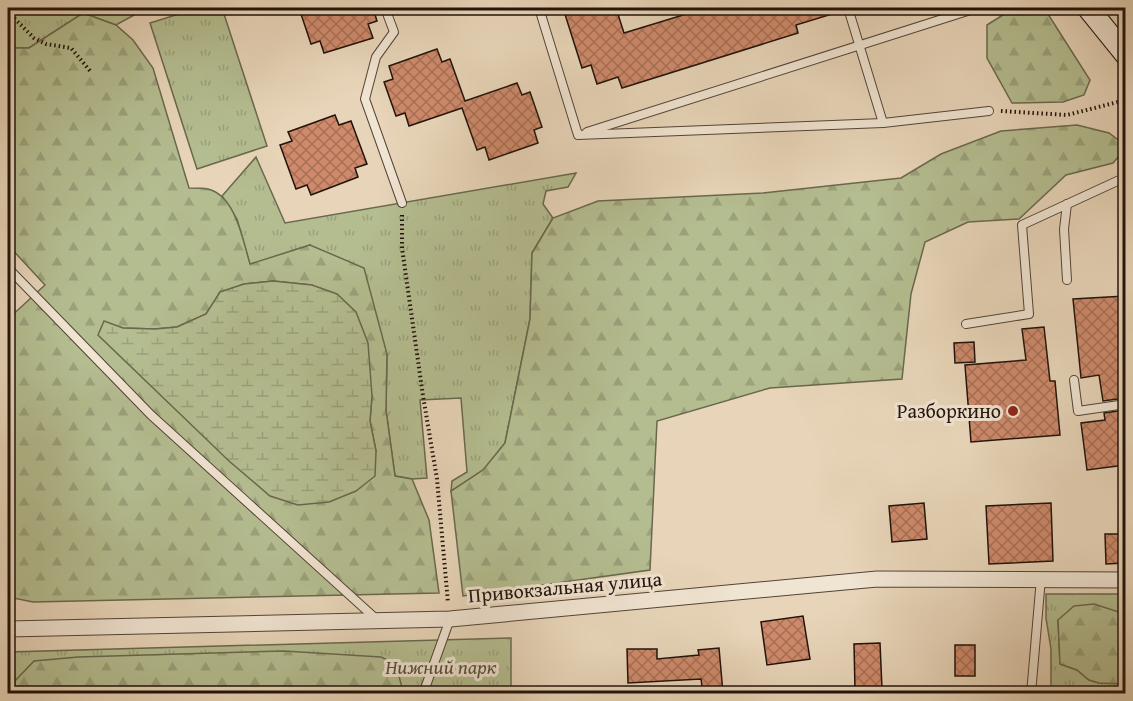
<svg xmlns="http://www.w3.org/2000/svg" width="1133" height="701" font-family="'Gentium Book Plus',serif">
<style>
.grass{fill:url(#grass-tufts);stroke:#6a684d;stroke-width:1.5}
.forest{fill:url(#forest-firs);stroke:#6a684d;stroke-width:1.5;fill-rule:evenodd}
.wetland{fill:url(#wetland-marsh);stroke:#6a684d;stroke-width:1.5}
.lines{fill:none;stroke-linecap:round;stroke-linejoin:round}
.stream{stroke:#697572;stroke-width:6}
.building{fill:url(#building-cross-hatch);stroke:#21120a;stroke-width:1.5}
.lane-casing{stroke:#534336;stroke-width:10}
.street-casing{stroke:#534336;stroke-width:17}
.secondary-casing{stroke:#21120a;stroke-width:23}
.path{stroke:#21120a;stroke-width:4;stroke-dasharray:1.5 3;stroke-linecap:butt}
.lane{stroke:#f0e4d2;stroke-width:8}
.street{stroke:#f0e4d2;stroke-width:15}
.secondary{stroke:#f0e4d2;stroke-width:21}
.poi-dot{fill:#8f2418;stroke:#f0e4d2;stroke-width:2}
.labels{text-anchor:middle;stroke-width:6;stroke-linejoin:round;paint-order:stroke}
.poi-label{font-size:20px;fill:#21120a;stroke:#f0e4d2;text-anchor:end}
.street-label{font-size:20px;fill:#21120a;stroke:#f0e4d2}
.park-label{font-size:20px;font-style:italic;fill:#544e39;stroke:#f0e4d2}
</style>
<defs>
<pattern id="grass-tufts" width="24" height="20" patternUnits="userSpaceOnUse" patternTransform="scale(1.5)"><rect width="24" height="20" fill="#b4bd90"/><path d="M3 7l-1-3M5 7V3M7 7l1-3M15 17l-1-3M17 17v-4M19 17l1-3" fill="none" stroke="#9aa17b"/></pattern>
<pattern id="forest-firs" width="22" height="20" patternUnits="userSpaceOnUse" patternTransform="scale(1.5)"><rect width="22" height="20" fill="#b4bd90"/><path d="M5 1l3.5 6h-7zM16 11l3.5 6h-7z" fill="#9aa17b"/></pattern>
<pattern id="wetland-marsh" width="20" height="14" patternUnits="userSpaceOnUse" patternTransform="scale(1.5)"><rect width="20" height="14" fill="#b4bd90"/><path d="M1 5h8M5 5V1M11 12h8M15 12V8" fill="none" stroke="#9aa17b"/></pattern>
<pattern id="building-cross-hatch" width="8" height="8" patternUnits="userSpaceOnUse" patternTransform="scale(1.5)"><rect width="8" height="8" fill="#ce8a6b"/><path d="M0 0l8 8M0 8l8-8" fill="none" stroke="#a76f56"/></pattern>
</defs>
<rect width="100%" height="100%" fill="#e8d5b9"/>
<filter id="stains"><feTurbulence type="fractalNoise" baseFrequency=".00333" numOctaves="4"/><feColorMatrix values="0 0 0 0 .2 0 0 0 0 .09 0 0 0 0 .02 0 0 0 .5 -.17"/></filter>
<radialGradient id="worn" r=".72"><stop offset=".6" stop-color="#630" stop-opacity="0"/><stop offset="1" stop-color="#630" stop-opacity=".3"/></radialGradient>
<!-- grass -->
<g class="grass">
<polygon points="8,8 147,8 116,25 83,13 29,48 8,48"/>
<polygon points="198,8 222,8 267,146 197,169 150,23"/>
<polygon points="256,157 285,223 576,173 568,187 546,191 543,204 553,218 532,253 530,319 505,443 483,471 451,491 452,481 467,472 461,398 420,400 427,478 412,479 395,476 386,410 387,354 310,245 250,265 237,219 222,196"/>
<polygon points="1046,594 1125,594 1125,614 1114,611 1058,620 1060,664 1077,670 1089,680 1099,683 1125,684 1125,693 1051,693 1051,649 1046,618"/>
<polygon points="511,638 511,693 8,693 8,652"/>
</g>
<!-- forest -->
<g class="forest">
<polygon points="1028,8 1046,11 1090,80 1084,95 1063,102 1012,103 987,58 987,25 1006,13"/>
<path d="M83,13L116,25L133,40L153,68L189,188C195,188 203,188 208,189C236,196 243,241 250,264L310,245L364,268L387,354L386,410L395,476L412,479L429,520L439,593L33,602L8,597V319L45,285L8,245V48H29ZM273,281L312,285L372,396L370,421L376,451L104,322L122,328L155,329L177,327L206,314L220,293L244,284Z"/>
<polygon points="1077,125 1109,133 1125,145 1125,149 1113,163 1066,175 1019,219 968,222 925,242 911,294 902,379 770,388 657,421 650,570 463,596 451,491 483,470 505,443 530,319 532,253 553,218 598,201 763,193 901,178 941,154 1001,131"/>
<polygon points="1094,604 1125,614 1125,684 1099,683 1089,680 1077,670 1060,664 1058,620 1074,606"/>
<polygon points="284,651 381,657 396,664 402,688 400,693 19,694 14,682 34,661 78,657"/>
</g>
<!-- wetland -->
<polygon class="wetland" points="273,281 312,285 337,294 356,312 368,343 372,396 370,421 376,451 375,476 356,491 329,502 298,505 270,496 229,461 98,335 104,321 123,328 155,329 177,327 206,314 220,292 244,284"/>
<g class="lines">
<!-- stream -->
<polyline class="stream" points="8,657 8,666"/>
</g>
<!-- building -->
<g class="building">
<polygon points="299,8 373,8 377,21 368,24 373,38 324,53 320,41 311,44"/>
<polygon points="563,8 616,8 624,33 706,8 842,8 842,11 796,25 798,33 622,88 618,77 597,84 591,65 582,68"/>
<polygon points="437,49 442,62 450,59 465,101 517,83 522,95 530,92 542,127 534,130 538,143 489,160 485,147 477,150 462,108 409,126 405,113 396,116 384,82 393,79 389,66"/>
<polygon points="335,115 339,125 351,121 367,164 355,168 358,177 311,195 307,185 296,189 280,145 292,141 288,132"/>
<polygon points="1125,296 1125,398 1103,401 1099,375 1081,378 1073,299"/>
<polygon points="1044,327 1050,381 1055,381 1060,435 971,442 965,365 1026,360 1022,329"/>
<polygon points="974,342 975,362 955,363 954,343"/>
<polygon points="1125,410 1125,465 1087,470 1081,423 1105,420 1104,413"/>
<polygon points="924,503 927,539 892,542 889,506"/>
<polygon points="1051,503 1053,561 989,564 986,506"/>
<polygon points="1105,534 1124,534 1125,563 1106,564"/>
<polygon points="803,616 810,659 767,665 761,622"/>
<polygon points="880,643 882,689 855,690 854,644"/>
<rect x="955" y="645" width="20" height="31"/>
<polygon points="719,648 723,693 703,693 701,679 628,683 627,649 657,649 657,659 699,655 698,650"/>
</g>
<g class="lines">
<!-- lane casing -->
<g class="lane-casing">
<g id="lane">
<polyline points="385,8 394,32 376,57 365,99 402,203"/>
<polyline points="539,8 578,135 883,123 989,111"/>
<polyline points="848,8 883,123"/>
<polyline points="587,132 977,8"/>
<polyline points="1067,204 1064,229 1067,280"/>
<polyline points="8,268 151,415 375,618"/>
<polyline points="966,324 1029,314 1022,225 1126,177"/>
<polyline points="1074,380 1078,411 1126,404"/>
<polyline points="423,694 450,619"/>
<polyline points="1031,694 1041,578"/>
</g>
</g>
<!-- street casing -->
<g class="street-casing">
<polyline id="street" points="8,629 450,619 877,579 1126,580"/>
</g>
<!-- secondary casing -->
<g class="secondary-casing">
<polyline id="secondary" points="1088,8 1126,55"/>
</g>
<!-- path -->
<g class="path">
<polyline points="8,12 34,38 46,44 71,48 91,72"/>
<polyline points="1001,111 1067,115 1118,102"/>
<polyline points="402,215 402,248 423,396 437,479 448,603"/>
</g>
<!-- lane -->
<use href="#lane" class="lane"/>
<!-- street -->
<use href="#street" class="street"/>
<!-- secondary -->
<use href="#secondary" class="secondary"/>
</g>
<!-- markers -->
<circle class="poi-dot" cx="1013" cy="411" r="6"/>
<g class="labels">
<!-- poi labels -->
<g class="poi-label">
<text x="1001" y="418">Разборкино</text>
</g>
<!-- street labels -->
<g class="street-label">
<text transform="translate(565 587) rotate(-5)" y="7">Привокзальная улица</text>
</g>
<!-- park labels -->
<g class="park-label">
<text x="441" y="674">Нижний парк</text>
</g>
</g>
<!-- margin -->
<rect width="1133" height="701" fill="none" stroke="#e8d5b9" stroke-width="30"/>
<rect x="9" y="9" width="1115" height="683" fill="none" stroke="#21120a" stroke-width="3"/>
<rect x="15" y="15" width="1103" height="671" fill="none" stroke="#21120a" stroke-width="1.5"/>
<rect width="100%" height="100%" filter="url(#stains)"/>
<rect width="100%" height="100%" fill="url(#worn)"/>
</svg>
